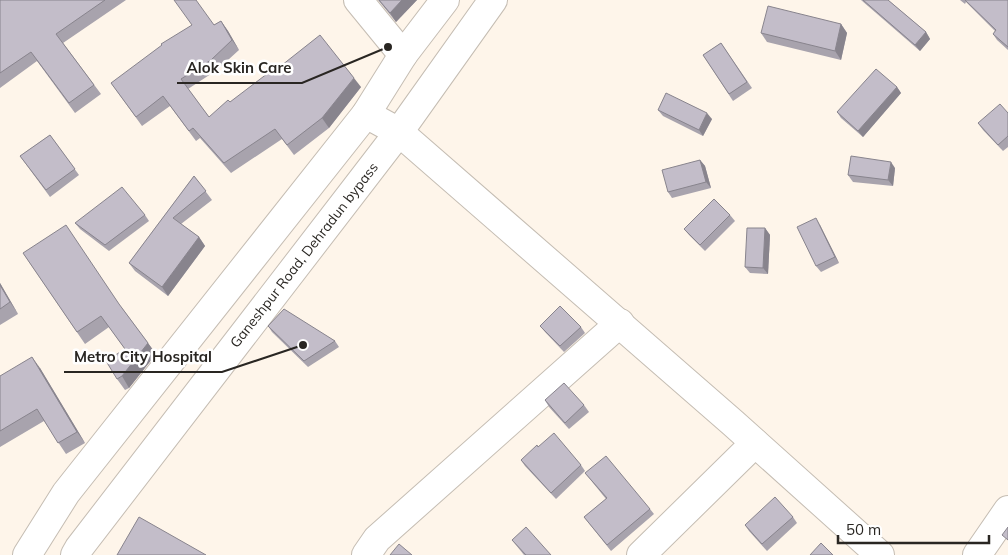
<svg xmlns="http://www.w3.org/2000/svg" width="1008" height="555" font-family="Mulish,sans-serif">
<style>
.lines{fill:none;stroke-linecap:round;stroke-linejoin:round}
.minor-casing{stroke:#c5bdb3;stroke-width:30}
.major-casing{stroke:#c5bdb3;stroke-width:30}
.minor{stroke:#fff;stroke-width:28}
.major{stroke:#fff;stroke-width:28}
.wall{fill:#a8a3ad}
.shaded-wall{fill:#88848d}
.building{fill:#c3bdc9;stroke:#88848d}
.labels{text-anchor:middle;stroke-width:5;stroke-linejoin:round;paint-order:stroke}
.street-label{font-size:14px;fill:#292622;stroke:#fff}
.leader{fill:none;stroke:#292622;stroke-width:2}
.callout-dot{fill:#292622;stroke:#fff;stroke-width:2}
.callout-label{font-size:15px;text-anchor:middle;font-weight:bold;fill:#292622;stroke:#fff;stroke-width:5;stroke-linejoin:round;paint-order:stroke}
</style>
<rect width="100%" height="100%" fill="#fef5ea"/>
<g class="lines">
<!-- minor casing -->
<g class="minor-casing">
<g id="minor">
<polyline points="358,0 403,55"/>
<polyline points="366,114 399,132 733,423 880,555"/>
<polyline points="366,555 377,539 620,323"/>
<polyline points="641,555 755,443"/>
<polyline points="977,555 1008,510"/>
</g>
</g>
<!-- major casing -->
<g class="major-casing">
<g id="major">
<polyline points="27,555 66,493 366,114 403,55 445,0"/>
<polyline points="75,555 79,548 399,132 493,0"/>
</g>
</g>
<!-- minor -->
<use href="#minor" class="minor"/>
<!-- major -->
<use href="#major" class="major"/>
</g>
<!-- wall -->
<g class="wall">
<polygon points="0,0 126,0 63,43 101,94 75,113 37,61 0,88"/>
<polygon points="378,0 417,0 396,22"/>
<polygon points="861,0 888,0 926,32 930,39 920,51"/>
<polygon points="960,0 1008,0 1008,50 997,40 993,34 995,31 966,2 965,4"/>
<polygon points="221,21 228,31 239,50 217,70 188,89 209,117 277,69 361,87 329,128 294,155 282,139 231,173 200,138 196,141 170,106 142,126 111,83"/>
<polygon points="841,24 847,33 841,60 767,42 761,33"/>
<polygon points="721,43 752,88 733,101 703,55"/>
<polygon points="897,87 901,93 863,137 841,118 837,112"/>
<polygon points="658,110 712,119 703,136 663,116"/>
<polygon points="1008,113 1008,147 1003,151 983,130 978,123"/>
<polygon points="50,135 79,175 50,197 20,156"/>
<polygon points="700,160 705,166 711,188 672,198 668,192"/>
<polygon points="895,168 893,186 853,182 848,175"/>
<polygon points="194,176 212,200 181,224 199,237 205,246 168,296 135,271 129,263"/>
<polygon points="145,215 149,221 109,251 80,229 75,223"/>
<polygon points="730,215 735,221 705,251 689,235 684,229"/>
<polygon points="820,225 839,263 821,272 816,266"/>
<polygon points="765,228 770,235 768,274 750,273 745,267"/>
<polygon points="23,253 122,308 156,354 129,388 125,390 117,379 125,349 109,327 85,344"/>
<polygon points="0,283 18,314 0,325"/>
<polygon points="268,326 335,341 339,347 308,367 272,332"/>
<polygon points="540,326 581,327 585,333 564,352 545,332"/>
<polygon points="40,368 85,443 66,454 44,421 0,447 0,376"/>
<polygon points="545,400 584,405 589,412 569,429 549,407"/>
<polygon points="538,447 581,465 585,471 556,499 525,466 521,460"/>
<polygon points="585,473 650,509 654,514 611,551 584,517 606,499"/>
<polygon points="793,517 797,523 767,551 749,531 745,525"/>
<polygon points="512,540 551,555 524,555"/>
</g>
<!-- shaded-wall -->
<g class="shaded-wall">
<polygon points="402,0 417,0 396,22 390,13"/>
<polygon points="221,21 228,31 239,50 232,40"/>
<polygon points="841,24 847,33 841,60 835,51"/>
<polygon points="926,32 930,39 920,51 915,45"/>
<polygon points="354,78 361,87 329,128 322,118"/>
<polygon points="897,87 901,93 863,137 858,131"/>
<polygon points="707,113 712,119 703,136 699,130"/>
<polygon points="700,160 705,166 711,188 706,182"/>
<polygon points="891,162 895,168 893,186 888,180"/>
<polygon points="816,218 820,225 839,263 835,257"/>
<polygon points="765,228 770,235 768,274 763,268"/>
<polygon points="199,237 205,246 168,296 162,287"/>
<polygon points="0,283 18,314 10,302 0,285"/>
<polygon points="148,343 156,354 129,388 122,376"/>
<polygon points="32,357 40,368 85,443 77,432"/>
</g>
<!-- building -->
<g class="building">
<polygon points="0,0 105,0 56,34 94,85 69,103 31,52 0,73"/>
<polygon points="174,0 196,0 214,25 221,21 232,40 211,60 181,79 209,117 228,100 230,102 276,67 277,69 320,35 354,78 322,118 287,145 275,129 224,163 193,128 189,131 163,96 136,117 111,83 162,45 161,44 192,25"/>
<polygon points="379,0 402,0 390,13"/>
<polygon points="863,0 888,0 926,32 915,45"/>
<polygon points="965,0 1008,0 1008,47 993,34 996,30"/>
<polygon points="768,6 841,24 835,51 761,33"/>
<polygon points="721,43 747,82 729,94 703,55"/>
<polygon points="876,69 897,87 858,131 837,112"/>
<polygon points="666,93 707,113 699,130 658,110"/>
<polygon points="1000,104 1008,113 1008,136 998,145 978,123"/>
<polygon points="50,135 75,169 46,190 20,156"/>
<polygon points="851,156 891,162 888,180 848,175"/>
<polygon points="700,160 706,182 668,192 662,170"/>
<polygon points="194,176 206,191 173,218 199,237 162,287 129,263"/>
<polygon points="122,187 145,215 105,245 75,223"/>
<polygon points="714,199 730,215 700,245 684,229"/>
<polygon points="816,218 835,257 816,266 797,227"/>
<polygon points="66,225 119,304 148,343 122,376 117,379 106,361 125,349 101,316 77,332 23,253"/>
<polygon points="747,228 765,228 763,268 745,267"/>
<polygon points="0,285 10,302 0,309"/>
<polygon points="560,306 581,327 560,346 540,326"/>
<polygon points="284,309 335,341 304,361 268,326"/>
<polygon points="32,357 77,432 58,443 37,409 0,431 0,376"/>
<polygon points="564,383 584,405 565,423 545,400"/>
<polygon points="554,433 581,465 551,493 521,460 537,445 538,447"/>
<polygon points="606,456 650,509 607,545 584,517 607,498 585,473"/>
<polygon points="775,497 793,517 762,544 745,525"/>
<polygon points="139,517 206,555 117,555"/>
<polygon points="526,527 551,555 526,555 512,540"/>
<polygon points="1008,527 1008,540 1002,535"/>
<polygon points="821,543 833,555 810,555"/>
<polygon points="399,544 412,555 390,555"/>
</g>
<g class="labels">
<!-- street labels -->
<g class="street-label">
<text transform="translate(304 255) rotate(-52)" y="5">Ganeshpur Road, Dehradun bypass</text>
</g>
</g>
<!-- callouts -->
<path class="leader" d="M388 47L302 83H177M303 345L222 372H64"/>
<g class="callout-dot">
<circle cx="388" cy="47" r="5"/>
<circle cx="303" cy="345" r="5"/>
</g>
<g class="callout-label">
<text x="239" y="73">Alok Skin Care</text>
<text x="143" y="362">Metro City Hospital</text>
</g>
<!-- scale -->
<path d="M838 535v8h151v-8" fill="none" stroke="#292622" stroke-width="2.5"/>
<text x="846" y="535" font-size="15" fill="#292622" stroke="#ffffff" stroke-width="4" paint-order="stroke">50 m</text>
</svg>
